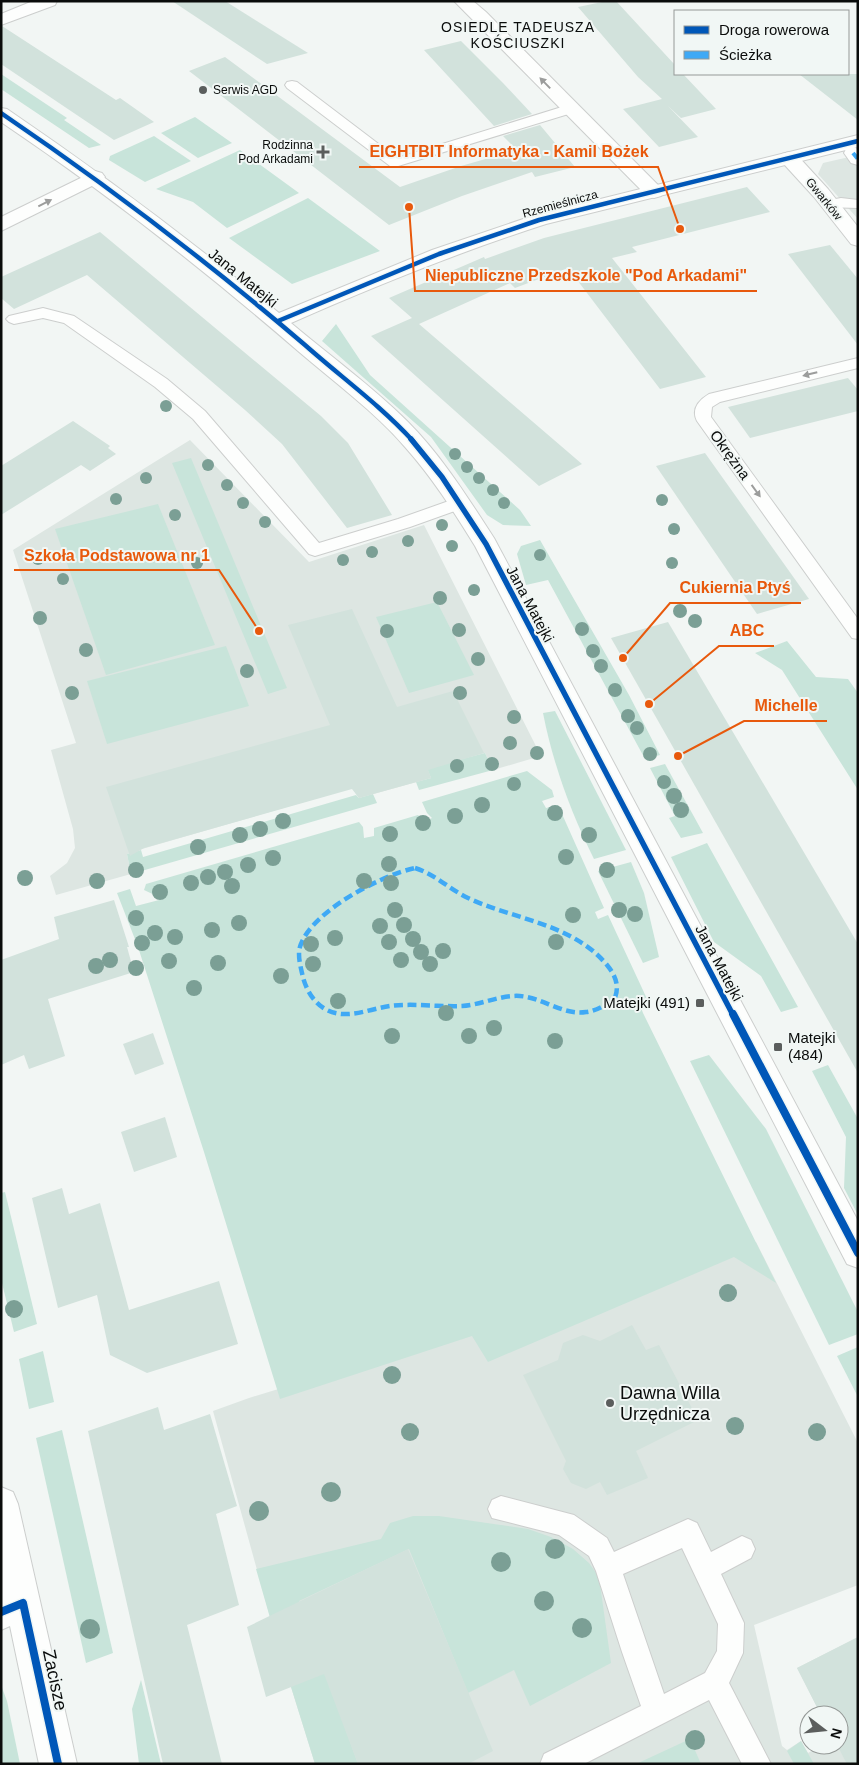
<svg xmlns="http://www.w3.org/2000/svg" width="859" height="1765" font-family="Helvetica,sans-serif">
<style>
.built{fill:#dde6e2}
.green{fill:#c8e4da}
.building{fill:#d2e2dc}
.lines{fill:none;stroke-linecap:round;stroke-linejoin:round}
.lane-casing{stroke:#cccecd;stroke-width:2}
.street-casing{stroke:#cccecd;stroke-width:2}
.secondary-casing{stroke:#cccecd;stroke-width:2}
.lane{fill:#fdfefd;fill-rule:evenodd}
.street{fill:#fdfefd;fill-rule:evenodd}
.secondary{fill:#fdfefd;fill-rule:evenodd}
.quiet-far1{stroke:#3fa9f5;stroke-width:4;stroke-dasharray:7 4;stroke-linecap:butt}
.quiet{stroke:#3fa9f5;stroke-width:4.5;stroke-dasharray:9 4.5;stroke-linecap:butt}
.cycleway-far2-casing{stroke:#f1f7f5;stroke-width:7}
.cycleway-far1-casing{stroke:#f1f7f5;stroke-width:9}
.cycleway-casing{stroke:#f1f7f5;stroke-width:11}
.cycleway-far2{stroke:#0057b8;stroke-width:4.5}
.cycleway-far1{stroke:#0057b8;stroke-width:5.5}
.cycleway{stroke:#0057b8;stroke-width:8}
.tree{fill:#7b9f95}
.oneway{fill:#9c9d9c}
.poi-dot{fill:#5b5e5d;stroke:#f1f7f5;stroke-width:2}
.labels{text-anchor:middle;stroke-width:4;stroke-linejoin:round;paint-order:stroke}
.far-poi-label{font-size:12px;fill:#0a0c0b;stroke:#f1f7f5;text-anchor:start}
.far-street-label{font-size:12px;fill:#0a0c0b;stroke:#f1f7f5}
.far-neighbourhood-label{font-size:14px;letter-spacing:1px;fill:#0a0c0b;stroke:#f1f7f5}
.street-label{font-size:15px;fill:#0a0c0b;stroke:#f1f7f5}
.poi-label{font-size:15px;fill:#0a0c0b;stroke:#f1f7f5;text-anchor:end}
.near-poi-label{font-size:18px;fill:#0a0c0b;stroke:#f1f7f5;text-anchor:start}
.near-street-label{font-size:18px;fill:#0a0c0b;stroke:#f1f7f5}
.leader{fill:none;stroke:#e8590c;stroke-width:2}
.callout-dot{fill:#e8590c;stroke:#f1f7f5;stroke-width:2}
.callout-label{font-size:16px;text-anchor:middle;font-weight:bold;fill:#e8590c;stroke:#f1f7f5;stroke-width:4;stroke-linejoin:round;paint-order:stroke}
</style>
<rect width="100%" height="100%" fill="#f2f6f4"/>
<!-- built -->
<g class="built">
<polygon points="858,155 858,219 818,174 823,163"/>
<polygon points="190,440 309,562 424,525 541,756 493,770 485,753 428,768 431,778 359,798 352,788 142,849 127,854 131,874 56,895 50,876 67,863 75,848 73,829 51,750 76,743 13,550"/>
<polygon points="756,1242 858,1443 858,1585 754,1625 782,1746 787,1750 801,1741 808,1753 822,1745 839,1745 839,1715 821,1715 797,1668 858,1637 858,1764 315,1764 277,1642 213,1411 249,1398"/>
</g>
<!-- green -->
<g class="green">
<polygon points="1,74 67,118 64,120 101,145 89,148 1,89"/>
<polygon points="195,117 232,143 198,158 161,133"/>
<polygon points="154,136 191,161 145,182 109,160 110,156"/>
<polygon points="240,150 299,193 227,228 193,202 156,189"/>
<polygon points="308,198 380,251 292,284 229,238"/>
<polygon points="336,324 370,375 520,510 531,526 503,525 487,515 431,437 322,341"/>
<polygon points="191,458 287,688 268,694 172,463"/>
<polygon points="158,504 215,645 106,675 55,529"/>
<polygon points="540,540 629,695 660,755 645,759 548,580 526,585 517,554 521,546"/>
<polygon points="437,602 474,675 409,693 376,617"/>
<polygon points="787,641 816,677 848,679 858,693 858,790 782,670 755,653"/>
<polygon points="226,646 249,706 107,744 87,681"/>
<path d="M555,711L626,850L594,859C571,813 553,764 543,713Z"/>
<polygon points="485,753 493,770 419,790 416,782 431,778 427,768"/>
<polygon points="665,764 703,833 681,838 669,818 675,816 650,768"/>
<polygon points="527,771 552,790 554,797 542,801 546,808 558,805 604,908 595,912 598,919 608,915 648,1001 640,1005 643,1013 776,1283 734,1257 488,1362 472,1336 280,1399 204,1152 138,947 117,893 130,889 136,906 163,899 144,890 146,884 359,822 363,827 364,838 374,836 374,828 418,815 424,821 432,818 427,813 422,802"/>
<polygon points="373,794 377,803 131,874 127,854 141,850 143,857 356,795 359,798"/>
<polygon points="707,843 798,1007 781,1012 761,976 714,942 671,857"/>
<polygon points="631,862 644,893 659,957 643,963 598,871"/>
<polygon points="709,1055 766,1129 858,1312 858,1334 829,1345 690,1061"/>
<polygon points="828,1065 858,1119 858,1215 844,1188 846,1137 812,1071"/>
<polygon points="5,1192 37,1324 14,1332 1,1279 1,1193"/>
<polygon points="858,1347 858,1397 837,1356"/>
<polygon points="43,1351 54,1402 29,1409 19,1359"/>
<polygon points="62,1430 113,1653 86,1663 36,1438"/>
<polygon points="413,1516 439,1516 528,1529 551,1537 573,1549 589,1563 599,1577 611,1663 530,1706 514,1670 468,1693 409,1549 299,1601 358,1764 315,1764 277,1642 256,1569 381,1539 390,1523"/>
<polygon points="141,1680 161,1764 139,1764 132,1709"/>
<polygon points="1,1685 7,1701 20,1764 1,1764"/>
<polygon points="690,1739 701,1764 636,1764"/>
<polygon points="801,1741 814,1764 794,1764 787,1751"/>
</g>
<!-- building -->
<g class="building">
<polygon points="172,1 225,1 308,53 267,64"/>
<polygon points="607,1 616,1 675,65 675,74 683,74 716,109 681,118 668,106 698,137 659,147 623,109 662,99 638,77 578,7"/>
<polygon points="2,26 116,100 120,98 154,122 114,140 1,64"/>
<polygon points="461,41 503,83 532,114 494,126 424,50"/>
<polygon points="225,57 400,187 461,166 517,150 503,136 540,125 575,167 535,177 532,172 462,196 389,225 189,71"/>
<polygon points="799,74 858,74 858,120"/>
<polygon points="747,187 770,212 632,247 637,252 612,258 706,377 660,389 568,268 515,288 510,283 419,324 582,464 539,486 371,336 412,318 389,298 484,257 485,259 544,238"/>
<polygon points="100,232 321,416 348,443 392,515 347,528 282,444 245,410 87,275 14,309 1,298 1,277"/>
<polygon points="830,245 858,279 858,345 788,254"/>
<polygon points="848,378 858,390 858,411 750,438 728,407"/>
<polygon points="73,421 110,446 108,448 116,454 90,471 81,465 1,515 1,466"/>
<polygon points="705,453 809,599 757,614 656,466"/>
<polygon points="352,609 397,707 453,691 484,753 428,770 431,778 359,798 352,789 144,848 130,856 106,787 330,725 288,625"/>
<polygon points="668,622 858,944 858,1073 611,638"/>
<polygon points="114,900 129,947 127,947 134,972 48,999 65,1056 29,1069 24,1055 1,1065 1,960 59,939 54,917"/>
<polygon points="153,1033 164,1064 135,1075 123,1044"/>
<polygon points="165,1117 177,1157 134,1172 121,1132"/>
<polygon points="62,1188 69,1214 100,1203 129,1310 219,1281 238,1344 147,1373 110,1355 97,1295 58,1308 32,1198"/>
<polygon points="632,1325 646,1350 659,1345 698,1420 636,1451 648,1478 607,1495 600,1482 586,1489 571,1483 563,1469 566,1461 523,1375 558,1360 563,1343 583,1335 600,1341"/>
<polygon points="158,1407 164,1430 210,1414 237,1506 216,1514 239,1605 187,1625 222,1764 163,1764 88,1431"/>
<polygon points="408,1549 493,1751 468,1764 358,1764 324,1674 266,1697 247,1627"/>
<polygon points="858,1637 858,1764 847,1764 837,1745 839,1745 839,1715 821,1715 797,1668"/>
</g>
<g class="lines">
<!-- lane casing -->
<g class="lane-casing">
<g id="lane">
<polygon points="292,81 297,82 397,158 565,106 570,105 577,109 575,112 395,167 390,166 287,88 285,85 287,82"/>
<polygon points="841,198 858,200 858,208 824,207 822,204 824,201"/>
<polygon points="43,308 74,316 167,379 205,411 319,543 398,519 460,497 466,499 468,503 466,507 410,527 315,556 309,554 193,419 155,387 64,323 43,318 14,324 9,322 6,319 9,316"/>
<path d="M858,358V368L720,402L712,407L711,417L858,619V639L852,638L697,421C691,409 699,400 709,394Z"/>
<path d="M501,1496L574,1515L607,1538L614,1552L688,1519L697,1523L711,1552L742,1536L751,1540L755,1549L751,1558L721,1574L744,1623L743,1653L729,1683L771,1764H742L709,1700L584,1764H540L544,1754L641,1706L622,1652L596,1571L589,1556L559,1535L492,1518L488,1509L492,1500ZM682,1548L718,1624L717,1651L705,1673L664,1694L623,1574Z"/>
</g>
</g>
<!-- street casing -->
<g class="street-casing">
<g id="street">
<polygon points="33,1 57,1 55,5 1,25 1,14"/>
<polygon points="454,1 473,1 486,12 661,188 664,192 661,196 654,198 647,196"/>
<polygon points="853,147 858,149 858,165 851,163 844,153 846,149"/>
<polygon points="789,152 796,154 828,189 858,227 858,246 851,244 814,197 782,162 780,158 782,154"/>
<polygon points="95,171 102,173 105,177 102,181 1,231 1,217"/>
<polygon points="1,1487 13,1492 18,1504 77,1764 39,1764 10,1626 1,1630"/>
</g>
</g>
<!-- secondary casing -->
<g class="secondary-casing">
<path id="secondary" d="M1,108L7,109C101,173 192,241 279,313L432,250L532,216L858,135V147L546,224C459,252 375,286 291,323C330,356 372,386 408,422C442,456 468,498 494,538L858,1221V1268L847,1264L475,546C454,512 432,477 405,447C374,411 334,382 298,351C203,269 105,192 1,122Z"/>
</g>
<!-- lane -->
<use href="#lane" class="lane"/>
<!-- street -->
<use href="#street" class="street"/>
<!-- secondary -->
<use href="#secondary" class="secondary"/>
<!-- quiet-far1 -->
<polyline class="quiet-far1" points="853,153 858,159"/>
<!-- quiet -->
<path class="quiet" d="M415,868C435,874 449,889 468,898C515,920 572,923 607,965C616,976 620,987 614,1000C605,1005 596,1011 586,1012C561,1016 539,994 513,996C496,997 479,1005 462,1006C438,1007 413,1003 390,1006C369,1009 347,1020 327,1010C313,1003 305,988 302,973C300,964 297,953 301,944C314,910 382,875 415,868Z"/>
<!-- cycleway-far2 casing -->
<g class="cycleway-far2-casing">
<g id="cycleway-far2">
<path d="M1,113C107,185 208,262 305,345C341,377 380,405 413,441"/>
<polyline points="278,321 439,254 539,220 858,141"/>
</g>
</g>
<!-- cycleway-far1 casing -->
<g class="cycleway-far1-casing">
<polyline id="cycleway-far1" points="411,439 442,477 486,544 733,1015"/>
</g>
<!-- cycleway casing -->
<g class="cycleway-casing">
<g id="cycleway">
<polyline points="733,1014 858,1253"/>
<polyline points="1,1612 23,1603 58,1764"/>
</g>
</g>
<!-- cycleway-far2 -->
<use href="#cycleway-far2" class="cycleway-far2"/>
<!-- cycleway-far1 -->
<use href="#cycleway-far1" class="cycleway-far1"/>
<!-- cycleway -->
<use href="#cycleway" class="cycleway"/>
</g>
<!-- trees -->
<g class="tree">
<circle cx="166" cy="406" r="6"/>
<circle cx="455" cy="454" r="6"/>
<circle cx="208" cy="465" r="6"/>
<circle cx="467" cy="467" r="6"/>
<circle cx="146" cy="478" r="6"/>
<circle cx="479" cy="478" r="6"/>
<circle cx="227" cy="485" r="6"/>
<circle cx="493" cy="490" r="6"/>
<circle cx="116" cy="499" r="6"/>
<circle cx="662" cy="500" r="6"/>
<circle cx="243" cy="503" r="6"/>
<circle cx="504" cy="503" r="6"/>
<circle cx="175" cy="515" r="6"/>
<circle cx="265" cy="522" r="6"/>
<circle cx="442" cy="525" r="6"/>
<circle cx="674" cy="529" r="6"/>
<circle cx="408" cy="541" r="6"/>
<circle cx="452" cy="546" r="6"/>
<circle cx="372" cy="552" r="6"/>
<circle cx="540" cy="555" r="6"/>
<circle cx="38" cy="559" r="6"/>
<circle cx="343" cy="560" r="6"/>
<circle cx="197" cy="563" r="6"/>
<circle cx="672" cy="563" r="6"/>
<circle cx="63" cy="579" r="6"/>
<circle cx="474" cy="590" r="6"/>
<circle cx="440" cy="598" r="7"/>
<circle cx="680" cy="611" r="7"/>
<circle cx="40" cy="618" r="7"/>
<circle cx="695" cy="621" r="7"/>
<circle cx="582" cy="629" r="7"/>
<circle cx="459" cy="630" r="7"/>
<circle cx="387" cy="631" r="7"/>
<circle cx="86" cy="650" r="7"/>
<circle cx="593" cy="651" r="7"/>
<circle cx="478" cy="659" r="7"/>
<circle cx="601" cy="666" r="7"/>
<circle cx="247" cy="671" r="7"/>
<circle cx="615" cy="690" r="7"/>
<circle cx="72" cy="693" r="7"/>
<circle cx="460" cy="693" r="7"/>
<circle cx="628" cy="716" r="7"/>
<circle cx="514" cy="717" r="7"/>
<circle cx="637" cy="728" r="7"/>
<circle cx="510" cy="743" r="7"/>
<circle cx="537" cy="753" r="7"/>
<circle cx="650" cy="754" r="7"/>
<circle cx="492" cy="764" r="7"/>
<circle cx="457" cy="766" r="7"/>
<circle cx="664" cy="782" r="7"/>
<circle cx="514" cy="784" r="7"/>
<circle cx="674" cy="796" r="8"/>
<circle cx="482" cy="805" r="8"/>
<circle cx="681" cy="810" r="8"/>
<circle cx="555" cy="813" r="8"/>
<circle cx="455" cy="816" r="8"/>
<circle cx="283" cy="821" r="8"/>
<circle cx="423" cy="823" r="8"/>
<circle cx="260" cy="829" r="8"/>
<circle cx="390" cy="834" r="8"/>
<circle cx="240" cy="835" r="8"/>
<circle cx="589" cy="835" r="8"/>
<circle cx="198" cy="847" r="8"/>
<circle cx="566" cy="857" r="8"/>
<circle cx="273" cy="858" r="8"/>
<circle cx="389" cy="864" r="8"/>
<circle cx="248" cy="865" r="8"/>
<circle cx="136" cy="870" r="8"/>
<circle cx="607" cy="870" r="8"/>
<circle cx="225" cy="872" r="8"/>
<circle cx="208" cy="877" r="8"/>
<circle cx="25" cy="878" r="8"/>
<circle cx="97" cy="881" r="8"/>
<circle cx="364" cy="881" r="8"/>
<circle cx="191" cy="883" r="8"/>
<circle cx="391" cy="883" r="8"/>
<circle cx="232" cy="886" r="8"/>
<circle cx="160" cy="892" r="8"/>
<circle cx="395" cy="910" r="8"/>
<circle cx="619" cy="910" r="8"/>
<circle cx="635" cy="914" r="8"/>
<circle cx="573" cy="915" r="8"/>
<circle cx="136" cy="918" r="8"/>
<circle cx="239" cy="923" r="8"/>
<circle cx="404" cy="925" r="8"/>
<circle cx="380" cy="926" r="8"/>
<circle cx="212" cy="930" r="8"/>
<circle cx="155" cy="933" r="8"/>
<circle cx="175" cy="937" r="8"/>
<circle cx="335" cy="938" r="8"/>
<circle cx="413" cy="939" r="8"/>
<circle cx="389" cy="942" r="8"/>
<circle cx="556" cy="942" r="8"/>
<circle cx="142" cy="943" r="8"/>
<circle cx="311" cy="944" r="8"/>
<circle cx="443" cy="951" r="8"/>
<circle cx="421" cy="952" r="8"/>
<circle cx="110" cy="960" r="8"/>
<circle cx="401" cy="960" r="8"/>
<circle cx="169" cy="961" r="8"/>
<circle cx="218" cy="963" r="8"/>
<circle cx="313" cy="964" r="8"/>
<circle cx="430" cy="964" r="8"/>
<circle cx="96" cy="966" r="8"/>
<circle cx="136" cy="968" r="8"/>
<circle cx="281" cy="976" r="8"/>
<circle cx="194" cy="988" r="8"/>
<circle cx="338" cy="1001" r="8"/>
<circle cx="446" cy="1013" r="8"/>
<circle cx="494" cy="1028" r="8"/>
<circle cx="392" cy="1036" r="8"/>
<circle cx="469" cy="1036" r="8"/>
<circle cx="555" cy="1041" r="8"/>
<circle cx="728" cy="1293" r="9"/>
<circle cx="14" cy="1309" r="9"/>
<circle cx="392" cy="1375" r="9"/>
<circle cx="735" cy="1426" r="9"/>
<circle cx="410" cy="1432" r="9"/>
<circle cx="817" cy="1432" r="9"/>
<circle cx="331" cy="1492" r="10"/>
<circle cx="259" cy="1511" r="10"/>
<circle cx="555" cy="1549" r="10"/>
<circle cx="501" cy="1562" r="10"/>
<circle cx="544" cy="1601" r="10"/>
<circle cx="582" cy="1628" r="10"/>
<circle cx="90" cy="1629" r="10"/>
<circle cx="695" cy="1740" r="10"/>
</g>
<!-- one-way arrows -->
<defs><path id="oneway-solid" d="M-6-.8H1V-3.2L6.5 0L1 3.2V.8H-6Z" transform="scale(1.25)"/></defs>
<g class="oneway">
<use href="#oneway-solid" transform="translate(545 83) rotate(-134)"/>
<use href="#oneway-solid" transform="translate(45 203) rotate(-27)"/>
<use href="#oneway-solid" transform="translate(810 374) rotate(166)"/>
<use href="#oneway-solid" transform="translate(756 491) rotate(54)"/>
</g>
<!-- markers -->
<g class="poi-dot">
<circle cx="203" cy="90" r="5"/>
<path d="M320.5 144.5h5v5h5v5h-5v5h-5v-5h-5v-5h5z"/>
<rect x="695" y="998" width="10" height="10" rx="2.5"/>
<rect x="773" y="1042" width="10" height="10" rx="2.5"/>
<circle cx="610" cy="1403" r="5"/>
</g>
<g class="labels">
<!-- far-poi labels -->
<g class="far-poi-label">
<text x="213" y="94">Serwis AGD</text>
<text x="313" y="149" text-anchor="end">Rodzinna<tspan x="313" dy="14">Pod Arkadami</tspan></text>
</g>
<!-- far-street labels -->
<g class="far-street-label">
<text transform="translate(824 199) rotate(51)" y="4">Gwarków</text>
<text transform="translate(560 204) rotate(-15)" y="4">Rzemieślnicza</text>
</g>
<!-- far-neighbourhood labels -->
<g class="far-neighbourhood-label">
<text x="518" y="32">OSIEDLE TADEUSZA<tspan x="518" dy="16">KOŚCIUSZKI</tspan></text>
</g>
<!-- street labels -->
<g class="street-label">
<text transform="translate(243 278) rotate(39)" y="5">Jana Matejki</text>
<text transform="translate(730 455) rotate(54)" y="5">Okrężna</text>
<text transform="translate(530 604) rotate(62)" y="5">Jana Matejki</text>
<text transform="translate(719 963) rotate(62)" y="5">Jana Matejki</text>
</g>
<!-- poi labels -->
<g class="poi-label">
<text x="690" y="1008">Matejki (491)</text>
<text x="788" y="1043" text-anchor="start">Matejki<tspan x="788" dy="17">(484)</tspan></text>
</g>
<!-- near-poi labels -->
<g class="near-poi-label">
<text x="620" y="1399">Dawna Willa<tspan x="620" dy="21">Urzędnicza</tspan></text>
</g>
<!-- near-street labels -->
<g class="near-street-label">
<text transform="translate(55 1680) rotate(78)" y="6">Zacisze</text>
</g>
</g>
<!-- callouts -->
<path class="leader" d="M680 229L658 167H359M409 207L415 291H757M259 631L219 570H14M623 658L670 603H801M649 704L719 646H774M678 756L744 721H827"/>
<g class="callout-dot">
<circle cx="680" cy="229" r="5"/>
<circle cx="409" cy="207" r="5"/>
<circle cx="259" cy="631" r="5"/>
<circle cx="623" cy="658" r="5"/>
<circle cx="649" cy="704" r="5"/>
<circle cx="678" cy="756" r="5"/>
</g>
<g class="callout-label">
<text x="509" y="157">EIGHTBIT Informatyka - Kamil Bożek</text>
<text x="586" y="281">Niepubliczne Przedszkole "Pod Arkadami"</text>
<text x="117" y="561">Szkoła Podstawowa nr 1</text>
<text x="735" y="593">Cukiernia Ptyś</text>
<text x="747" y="636">ABC</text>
<text x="786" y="711">Michelle</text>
</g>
<!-- border -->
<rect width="859" height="1765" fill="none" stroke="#0a0c0b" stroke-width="5"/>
<!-- legend -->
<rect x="674" y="10" width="175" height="65" fill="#f1f7f5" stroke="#959997"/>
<rect x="684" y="26" width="25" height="8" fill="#0057b8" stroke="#959997"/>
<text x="719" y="35" font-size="15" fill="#0a0c0b">Droga rowerowa</text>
<rect x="684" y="51" width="25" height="8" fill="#3fa9f5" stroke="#959997"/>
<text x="719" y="60" font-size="15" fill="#0a0c0b">Ścieżka</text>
<!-- north arrow -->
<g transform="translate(824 1730) rotate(106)"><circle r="24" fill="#f1f7f5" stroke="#959997"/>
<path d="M0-4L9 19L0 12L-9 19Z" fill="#5b5e5d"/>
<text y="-8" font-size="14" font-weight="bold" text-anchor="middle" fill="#0a0c0b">N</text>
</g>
</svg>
